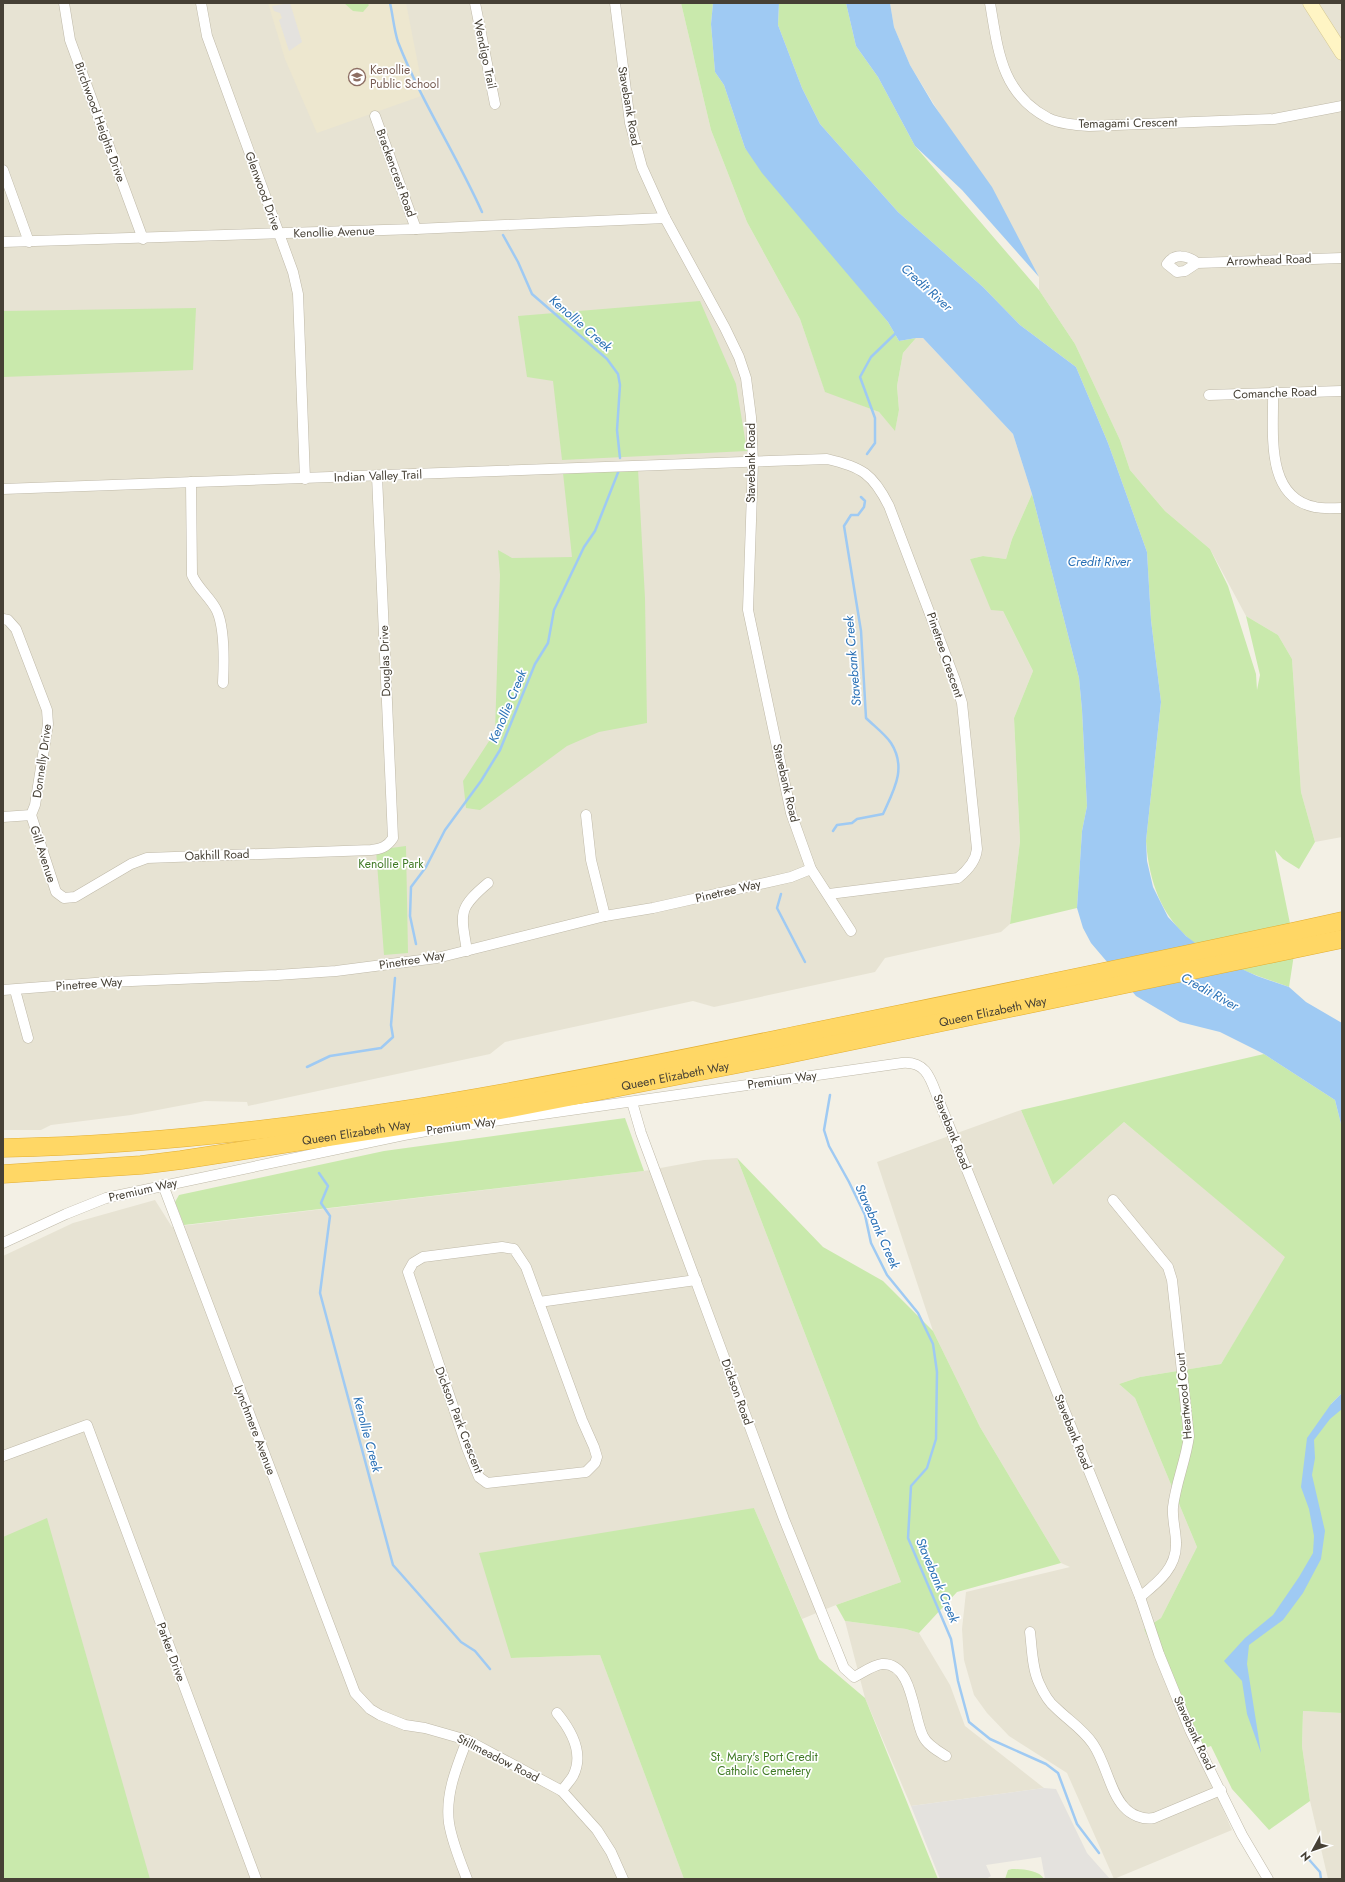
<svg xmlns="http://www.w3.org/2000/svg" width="1345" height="1882" font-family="Jost,sans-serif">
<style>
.residential{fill:#e7e3d3}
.education{fill:#ede7cf}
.green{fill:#c9e9ac}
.parking{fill:#e4e2de}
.water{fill:#9fcaf3}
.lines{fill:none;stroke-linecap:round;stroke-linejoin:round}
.stream{stroke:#9fcaf3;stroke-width:2.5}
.minor-casing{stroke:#bfb9a8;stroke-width:11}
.secondary-casing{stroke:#d5c893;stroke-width:15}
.motorway-casing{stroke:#e3ae30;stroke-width:19}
.minor{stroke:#fff;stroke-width:10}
.secondary{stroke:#fff5c4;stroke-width:14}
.motorway{stroke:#ffd765;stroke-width:18}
.labels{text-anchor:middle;stroke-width:3.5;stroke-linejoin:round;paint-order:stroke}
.street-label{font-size:12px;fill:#464035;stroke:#fff}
.education-label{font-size:12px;fill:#785e54;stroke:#fff;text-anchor:start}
.park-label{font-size:12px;fill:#407a26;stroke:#fff}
.water-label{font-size:13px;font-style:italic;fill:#2a71b6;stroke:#fff}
</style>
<rect width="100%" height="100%" fill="#f3f0e5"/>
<!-- residential -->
<g class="residential">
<polygon points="3,3 681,3 711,130 747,222 800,319 825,391 879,412 895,430 899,410 897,386 903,353 916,338 923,338 1013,434 1032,494 1012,539 1006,559 983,556 970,559 1003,611 1033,671 1014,718 1020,841 1010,924 1001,932 885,958 875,972 714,1007 693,1001 505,1042 490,1054 248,1106 247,1102 205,1101 131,1115 51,1125 41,1130 3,1130"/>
<polygon points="890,3 1342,3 1342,837 1315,842 1301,792 1292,659 1278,635 1246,616 1210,549 1165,511 1130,470 1120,440 1075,344 1039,290 1039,277 910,65 894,27"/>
<polygon points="1021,1110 1053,1185 1124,1122 1286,1257 1221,1364 1140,1377 1119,1384 1135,1398 1197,1547 1161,1618 1144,1629 1232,1830 1114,1879 1067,1773 1009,1736 987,1713 974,1695 964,1660 962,1629 966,1592 1070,1567 1061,1563 980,1427 933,1331 877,1162"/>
<polygon points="737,1158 901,1582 836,1605 802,1619 754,1508 511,1658 600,1655 684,1879 3,1879 3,1256 73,1223 155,1200 172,1227 644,1171 704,1160"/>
<polygon points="845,1621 906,1629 919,1633 950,1685 965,1726 1044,1788 911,1806 865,1698"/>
<polygon points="1303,1711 1342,1713 1342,1879 1328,1879 1310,1801 1302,1746"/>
</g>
<!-- education -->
<polygon class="education" points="268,3 406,3 424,95 317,133 285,59"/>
<!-- green -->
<g class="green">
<polygon points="344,3 367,3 369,5 363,12 353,11"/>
<polygon points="681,3 713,3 711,24 715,72 724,85 745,148 888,322 899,341 916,338 903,353 897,386 899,410 895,431 879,412 825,392 800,319 747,222 711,130"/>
<path d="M779,3H846L856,46L878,77L915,146L1039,290L1075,344L1120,440L1130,470L1165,511L1210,549L1228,586L1256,674L1257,690L1260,675L1246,616L1278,635L1292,659L1301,792L1315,842L1299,869L1283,859L1275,850L1295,948L1289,987C1208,959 1153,936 1146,841L1161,702L1151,620L1147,552L1108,443L1076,367L1020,325L983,287L898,212L820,124L802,88L778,25Z"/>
<polygon points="700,301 736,384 747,451 562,460 553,381 527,377 518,316"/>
<polygon points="196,308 193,370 3,377 3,311"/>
<polygon points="638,469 645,598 647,723 599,732 567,746 480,810 466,808 463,781 495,732 500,575 498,550 512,558 572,557 563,473"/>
<polygon points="1032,494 1079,678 1082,710 1087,806 1082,831 1077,908 1010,924 1020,841 1014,718 1033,671 1003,611 991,610 970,559 983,556 1006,559 1012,539"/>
<polygon points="406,846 408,953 384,955 376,850"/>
<polygon points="1264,1054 1335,1100 1342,1128 1342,1393 1331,1404 1342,1405 1342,1713 1303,1711 1302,1746 1310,1801 1269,1830 1232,1789 1211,1746 1197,1751 1144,1629 1161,1618 1197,1547 1135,1398 1119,1384 1140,1377 1221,1364 1285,1257 1124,1122 1053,1185 1021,1110"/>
<polygon points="625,1118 644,1171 184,1225 175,1202 179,1195 384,1151"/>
<polygon points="737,1158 823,1247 883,1281 933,1331 980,1427 1061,1563 957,1592 919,1633 906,1629 845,1621 836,1605 901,1582"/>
<polygon points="754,1508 819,1659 865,1698 938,1879 684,1879 600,1655 511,1658 479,1553"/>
<polygon points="47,1518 150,1879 3,1879 3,1537"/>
<path d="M1012,1869C1022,1869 1039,1870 1044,1879H1005L1008,1870Z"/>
</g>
<!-- parking -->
<g class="parking">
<polygon points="290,3 302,42 289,51 279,20 282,18 280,13 274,11 272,6"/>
<polygon points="1044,1788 1056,1789 1087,1853 1110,1879 1045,1879 1041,1857 986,1865 991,1876 986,1879 940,1879 911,1806"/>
</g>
<!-- water -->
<g class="water">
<polygon points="713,3 779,3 778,25 802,88 820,124 898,212 983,287 1020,325 1076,367 1108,443 1147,552 1151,620 1161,702 1146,841 1147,861 1153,887 1168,917 1186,936 1211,955 1257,976 1289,987 1306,1002 1342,1023 1342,1128 1335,1100 1264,1054 1220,1032 1180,1022 1136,996 1091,943 1083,928 1077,908 1082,831 1087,806 1082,710 1079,678 1032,494 1013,434 923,338 916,338 899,341 888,322 762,173 745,148 724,85 715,72 711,24"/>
<polygon points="846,3 890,3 894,27 910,65 933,104 992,187 1039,277 962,190 915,146 878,77 856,46"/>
<polygon points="1342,1393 1342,1409 1330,1419 1314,1440 1315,1458 1312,1475 1325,1531 1321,1559 1303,1593 1283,1620 1249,1645 1247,1664 1261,1753 1247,1714 1242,1681 1224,1661 1245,1638 1273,1615 1299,1577 1313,1553 1314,1536 1309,1509 1301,1487 1307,1438 1331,1404"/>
</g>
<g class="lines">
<!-- stream -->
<g class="stream">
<path d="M390,3C393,16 394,30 398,42C421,101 456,154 482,212"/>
<polyline points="503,235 518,262 532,294 607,359 618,374 620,385 617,430 620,458"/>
<polyline points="867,454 875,443 875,418 860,377 871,357 897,332"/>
<path d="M833,831L837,825L852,823L857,819L883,814C894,790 907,768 891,743C885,734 874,726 866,718L861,631L844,526L851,515H858L864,507L865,501L861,497"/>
<polyline points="781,894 777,908 805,962"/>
<polyline points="416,944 410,916 411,887 426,867 445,830 481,781 500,750 535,664 548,643 554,610 584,547 595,531 619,470"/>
<polyline points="307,1067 330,1056 381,1048 393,1037 391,1025 395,978"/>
<polyline points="830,1095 824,1130 829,1146 849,1182 865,1215 871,1243 887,1275 918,1313 933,1344 937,1372 936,1439 927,1468 911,1486 908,1538 951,1639 958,1681 969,1722 990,1739 1046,1764 1058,1773 1077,1824 1099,1853"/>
<polyline points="319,1173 328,1186 321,1203 330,1216 320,1293 393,1565 461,1642 475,1651 490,1669"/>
<polyline points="1305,1855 1320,1872 1321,1879"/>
</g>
<!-- minor casing -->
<g class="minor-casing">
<g id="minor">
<polyline points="64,3 70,40 143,239"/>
<polyline points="201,3 207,36 293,272 298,294 305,479"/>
<polyline points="475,3 495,104"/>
<polyline points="615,3 630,123 642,167 665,218 725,328 739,357 746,378 751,417 753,462 748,610 791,813 811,869 851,931"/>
<path d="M990,3C998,50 1001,93 1048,118C1060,124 1076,125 1090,126L1274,119L1342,106"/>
<polyline points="375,116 416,229"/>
<polyline points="3,170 29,242"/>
<polyline points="3,242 416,229 665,218"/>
<path d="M1197,263C1188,255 1174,253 1167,264L1177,272L1185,271L1197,263L1342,258"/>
<path d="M1273,392C1274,431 1264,497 1315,507C1323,509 1333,508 1342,508"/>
<polyline points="1209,395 1342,391"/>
<path d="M191,482L192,575C198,589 211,598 217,611C225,629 224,663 223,683"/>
<path d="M3,489L827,459C862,467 873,474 889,506L955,680L962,703L977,849C976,861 968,870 958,878L829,894"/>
<polyline points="3,619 8,620 16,629 47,710 48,724 35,805 31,815 3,817"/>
<path d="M31,815L56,892L64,898L75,897L131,864L147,858L371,850C381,849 387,847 393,838L377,476"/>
<polyline points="586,815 591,860 605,916"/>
<path d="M467,951C461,913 457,909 488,883"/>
<polyline points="3,990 108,982 277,975 336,971 437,958 605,916 653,908 791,877 811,869"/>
<polyline points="15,990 28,1038"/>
<path d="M632,1102L641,1133L784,1519L844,1668L854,1677C862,1673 873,1665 882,1664C913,1662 913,1717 923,1736C927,1745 938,1751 946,1756"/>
<polyline points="163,1185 355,1693 370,1709 380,1715 405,1725 425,1728 467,1740 562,1791 597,1830 611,1852 623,1879"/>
<path d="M1113,1200L1168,1267L1172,1280L1189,1436C1186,1460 1176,1482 1173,1507C1172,1519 1176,1532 1176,1543C1177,1568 1157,1583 1140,1597"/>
<path d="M3,1243L66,1214L106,1198L404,1135L438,1129L902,1063C928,1061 931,1081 939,1101L1140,1597L1159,1654L1190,1730L1242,1835L1268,1879"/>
<polygon points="502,1247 514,1249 526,1267 582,1420 594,1447 597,1457 595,1463 586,1472 487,1483 479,1477 467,1448 408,1272 413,1263 423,1257"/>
<polyline points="539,1302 696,1280"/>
<polyline points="3,1456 87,1425 256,1879"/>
<path d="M1030,1632C1032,1648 1032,1668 1039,1683C1043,1692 1048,1702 1056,1708C1068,1720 1083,1729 1093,1744C1106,1763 1110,1792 1124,1807C1131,1815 1143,1820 1154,1818L1221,1790"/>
<path d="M557,1713C571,1730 585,1753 573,1776C570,1781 565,1786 562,1791"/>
<path d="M467,1740C457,1766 445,1794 449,1823C452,1842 460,1861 467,1879"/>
</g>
</g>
<!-- secondary casing -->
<g class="secondary-casing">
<polyline id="secondary" points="1310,3 1342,53"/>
</g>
<!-- motorway casing -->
<g class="motorway-casing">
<g id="motorway">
<path d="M3,1148C263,1143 519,1093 774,1040C963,1001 1153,963 1342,921"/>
<path id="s1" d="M3,1174L141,1165L181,1160L495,1111L784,1055L1342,939"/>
</g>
</g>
<!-- minor -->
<use href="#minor" class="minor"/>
<!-- secondary -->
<use href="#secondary" class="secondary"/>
<!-- motorway -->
<use href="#motorway" class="motorway"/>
</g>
<!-- icons -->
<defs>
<g id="school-ring" transform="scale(0.9)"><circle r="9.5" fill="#fff" stroke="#8d6e63" stroke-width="1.5"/><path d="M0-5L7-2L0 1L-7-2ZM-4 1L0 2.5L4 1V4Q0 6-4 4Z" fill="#8d6e63"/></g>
</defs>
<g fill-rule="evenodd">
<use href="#school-ring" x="357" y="77"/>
</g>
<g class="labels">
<!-- street labels -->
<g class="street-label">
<text transform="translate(485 54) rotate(78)" y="4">Wendigo Trail</text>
<text transform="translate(629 106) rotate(80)" y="4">Stavebank Road</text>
<text transform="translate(100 122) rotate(70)" y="4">Birchwood Heights Drive</text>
<text transform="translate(1128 123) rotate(-1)" y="4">Temagami Crescent</text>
<text transform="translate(396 173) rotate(70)" y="4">Brackencrest Road</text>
<text transform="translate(263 191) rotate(70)" y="4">Glenwood Drive</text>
<text transform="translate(334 232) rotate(-2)" y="4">Kenollie Avenue</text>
<text transform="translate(1269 260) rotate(-2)" y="4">Arrowhead Road</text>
<text transform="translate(1275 393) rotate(-2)" y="4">Comanche Road</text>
<text transform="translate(751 463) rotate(-90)" y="4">Stavebank Road</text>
<text transform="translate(378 476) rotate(-2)" y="4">Indian Valley Trail</text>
<text transform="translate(945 655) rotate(71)" y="4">Pinetree Crescent</text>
<text transform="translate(385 661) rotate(-92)" y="4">Douglas Drive</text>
<text transform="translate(42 761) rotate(-82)" y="4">Donnelly Drive</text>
<text transform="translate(786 783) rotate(77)" y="4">Stavebank Road</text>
<text transform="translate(43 854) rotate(72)" y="4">Gill Avenue</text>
<text transform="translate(217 855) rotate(-2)" y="4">Oakhill Road</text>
<text transform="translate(728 891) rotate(-13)" y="4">Pinetree Way</text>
<text transform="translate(412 960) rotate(-9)" y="4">Pinetree Way</text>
<text transform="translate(89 984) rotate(-4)" y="4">Pinetree Way</text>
<text dy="4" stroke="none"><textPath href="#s1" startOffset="1004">Queen Elizabeth Way</textPath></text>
<text dy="4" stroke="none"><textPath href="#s1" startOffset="680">Queen Elizabeth Way</textPath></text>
<text transform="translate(782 1080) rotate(-8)" y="4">Premium Way</text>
<text transform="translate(461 1126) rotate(-8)" y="4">Premium Way</text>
<text transform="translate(952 1132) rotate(68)" y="4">Stavebank Road</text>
<text dy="4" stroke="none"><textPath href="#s1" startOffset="356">Queen Elizabeth Way</textPath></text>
<text transform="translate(143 1190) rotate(-13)" y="4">Premium Way</text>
<text transform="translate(737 1392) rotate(70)" y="4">Dickson Road</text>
<text transform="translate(1184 1396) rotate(-95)" y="4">Heartwood Court</text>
<text transform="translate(459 1420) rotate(69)" y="4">Dickson Park Crescent</text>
<text transform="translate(255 1430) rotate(69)" y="4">Lynchmere Avenue</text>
<text transform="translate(1073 1432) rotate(68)" y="4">Stavebank Road</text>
<text transform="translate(171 1652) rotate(70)" y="4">Parker Drive</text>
<text transform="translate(1194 1733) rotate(65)" y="4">Stavebank Road</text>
<text transform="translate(498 1758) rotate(27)" y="4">Stillmeadow Road</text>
</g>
<!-- education labels -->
<g class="education-label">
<text x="370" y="74">Kenollie<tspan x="370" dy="14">Public School</tspan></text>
</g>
<!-- park labels -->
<g class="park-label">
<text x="391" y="868">Kenollie Park</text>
<text x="764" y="1761">St. Mary's Port Credit<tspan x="764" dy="14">Catholic Cemetery</tspan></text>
</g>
<!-- water labels -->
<g class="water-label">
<text transform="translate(927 287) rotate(42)" y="5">Credit River</text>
<text transform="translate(581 323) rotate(41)" y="5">Kenollie Creek</text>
<text x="1099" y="566">Credit River</text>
<text transform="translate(852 661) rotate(-95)" y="5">Stavebank Creek</text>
<text transform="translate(507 706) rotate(-67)" y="5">Kenollie Creek</text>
<text transform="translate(1210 991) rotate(29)" y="5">Credit River</text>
<text transform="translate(878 1226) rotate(66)" y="5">Stavebank Creek</text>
<text transform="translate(368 1434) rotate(75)" y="5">Kenollie Creek</text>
<text transform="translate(938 1580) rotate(67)" y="5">Stavebank Creek</text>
</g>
</g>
<!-- border -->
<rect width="1345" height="1882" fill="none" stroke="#464035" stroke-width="8"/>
<!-- north arrow -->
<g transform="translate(1313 1850) rotate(230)" stroke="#ffffff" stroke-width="3" paint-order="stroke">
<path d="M0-3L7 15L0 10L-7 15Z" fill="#464035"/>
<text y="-6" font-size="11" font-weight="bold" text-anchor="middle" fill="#464035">N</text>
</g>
</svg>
